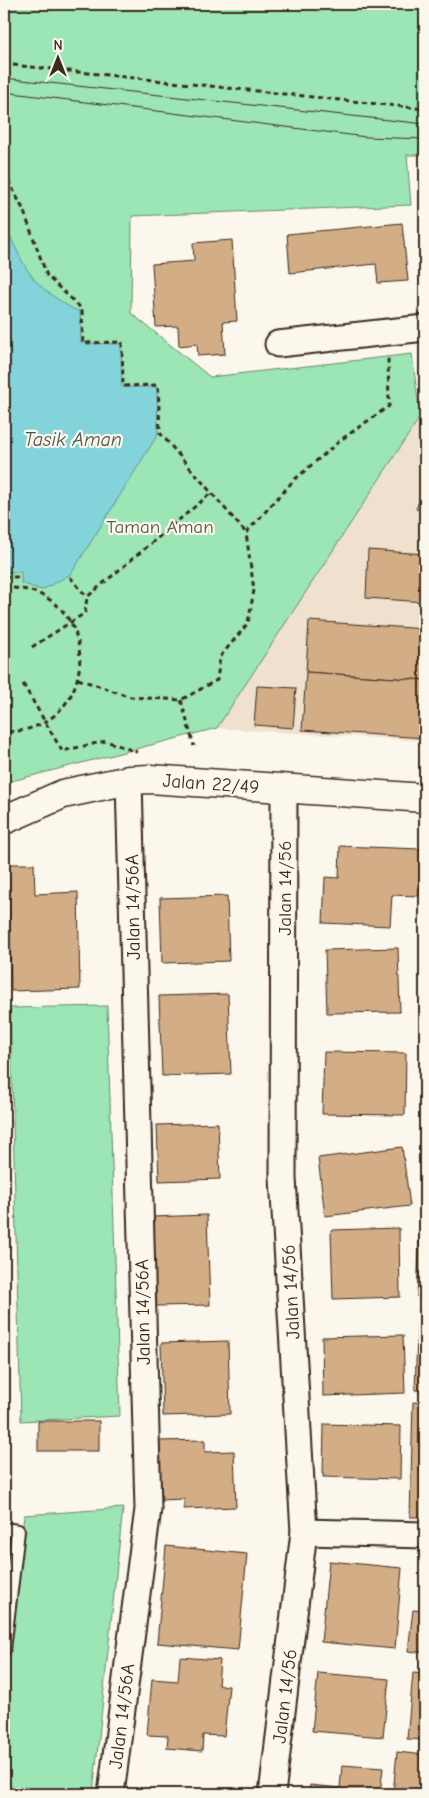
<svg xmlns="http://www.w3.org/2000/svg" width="429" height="1798" font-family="'Comic Neue',sans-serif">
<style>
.built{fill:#efe1cd}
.green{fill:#9ce5b4;stroke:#6c8869}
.water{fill:#83d4da;stroke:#66908f}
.building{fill:#d3ad85;stroke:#3b2a1e}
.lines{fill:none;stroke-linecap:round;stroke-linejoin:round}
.service-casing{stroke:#3b2a1e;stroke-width:16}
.minor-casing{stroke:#3b2a1e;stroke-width:29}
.tertiary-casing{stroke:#3b2a1e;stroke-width:31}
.path{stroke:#3b2a1e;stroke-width:3;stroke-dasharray:5 4;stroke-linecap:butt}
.service{stroke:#fbf7ec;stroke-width:12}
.minor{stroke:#fbf7ec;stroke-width:25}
.tertiary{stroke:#fbf7ec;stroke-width:28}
.tram{stroke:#3b2a1e;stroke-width:1}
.labels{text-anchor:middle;stroke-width:4.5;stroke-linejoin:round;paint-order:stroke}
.park-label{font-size:19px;fill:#535944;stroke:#fbf7ec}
.street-label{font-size:19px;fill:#3b2a1e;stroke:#fbf7ec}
.water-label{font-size:20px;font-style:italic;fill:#4d544d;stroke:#fbf7ec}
</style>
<rect width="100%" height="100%" fill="#fbf7ec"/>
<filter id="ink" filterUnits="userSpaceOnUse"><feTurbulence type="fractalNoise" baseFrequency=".02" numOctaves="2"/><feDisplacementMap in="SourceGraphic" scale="10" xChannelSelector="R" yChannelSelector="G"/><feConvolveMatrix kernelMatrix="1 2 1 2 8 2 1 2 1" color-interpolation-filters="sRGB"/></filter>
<g filter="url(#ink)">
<!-- built -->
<polygon class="built" points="425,415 425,741 217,728 420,417"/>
<!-- green -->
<g class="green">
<polygon points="4,4 425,4 425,155 407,155 411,205 132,216 131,313 210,377 412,354 420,417 217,728 4,783"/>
<polygon points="107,1006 120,1416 21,1421 10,1008"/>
<polygon points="123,1508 93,1794 4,1794 4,1707 24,1515"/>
</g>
<!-- water -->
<path class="water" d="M4,223C21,257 25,279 59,300C66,304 72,310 80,311L81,343L121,344L122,387H157L158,434L71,574L42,590L21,583V572H4Z"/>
<!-- building -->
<g class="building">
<polygon points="402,223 408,281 378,283 376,264 290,273 287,234"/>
<polygon points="232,240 237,321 223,322 225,354 198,356 197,344 179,346 178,326 156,327 152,264 194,261 193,243"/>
<polygon points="425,486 425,512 416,509"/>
<polygon points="368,550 425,554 425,602 366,598"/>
<polygon points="309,621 425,629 425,680 306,672"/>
<polygon points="306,672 425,680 425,738 302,730"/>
<polygon points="257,686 296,688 293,728 254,725"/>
<polygon points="340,846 421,849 419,896 392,895 390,926 323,923 325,877 339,878"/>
<polygon points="8,864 34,864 35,894 78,892 80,989 11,991"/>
<polygon points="227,896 229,961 162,963 160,898"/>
<polygon points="398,948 400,1012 327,1013 325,950"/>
<polygon points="228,994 231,1074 162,1076 159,996"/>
<polygon points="324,1052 406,1053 405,1115 322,1114"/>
<polygon points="218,1123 220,1179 159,1181 157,1125"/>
<polygon points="402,1147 410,1206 325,1216 318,1158"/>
<polygon points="424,1158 425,1158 425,1208 422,1207"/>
<polygon points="207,1215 210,1305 155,1306 152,1217"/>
<polygon points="420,1225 425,1225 425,1297 417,1297"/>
<polygon points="399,1228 400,1297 333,1299 331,1230"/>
<polygon points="418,1308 425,1309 425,1391 415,1390"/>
<polygon points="403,1335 405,1393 323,1396 322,1337"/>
<polygon points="228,1341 230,1414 163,1416 161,1343"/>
<polygon points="413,1402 425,1403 425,1517 410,1517"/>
<rect x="38" y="1421" width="61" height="30"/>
<polygon points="324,1424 401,1426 400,1479 323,1477"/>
<polygon points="205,1440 205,1452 234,1451 236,1507 184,1509 184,1499 160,1500 158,1441"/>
<polygon points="166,1546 247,1554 238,1650 157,1643"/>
<polygon points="329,1561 402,1568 395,1649 321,1642"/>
<polygon points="425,1572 425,1653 408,1651 413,1610 422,1611"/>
<polygon points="180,1657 220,1660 218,1685 229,1686 224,1736 203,1735 202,1751 167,1748 168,1736 147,1735 152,1679 178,1681"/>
<polygon points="318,1673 389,1679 383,1737 312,1731"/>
<polygon points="413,1673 425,1674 425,1740 407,1739"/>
<polygon points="397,1752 425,1755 425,1794 393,1794"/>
<polygon points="342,1765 383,1768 380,1794 309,1794 310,1785 340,1788"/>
</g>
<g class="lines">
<!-- service casing -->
<g class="service-casing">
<polyline id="service" points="4,1529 18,1531 4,1649"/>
</g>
<!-- minor casing -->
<g class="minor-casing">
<g id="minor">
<polyline points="278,344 425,328"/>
<polyline points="304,1532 425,1535"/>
<polyline points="111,1794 148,1509 129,780"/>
<polyline points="272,1794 304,1532 283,1178 284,789"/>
</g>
</g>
<!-- tertiary casing -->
<g class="tertiary-casing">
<polyline id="tertiary" points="4,820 63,794 129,780 150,779 425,798"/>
</g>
<!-- path -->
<g class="path">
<polyline points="4,64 425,109"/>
<polyline points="4,172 23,209 47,276 82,309 83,343 122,342 123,386 158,385 160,433 246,533"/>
<polyline points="4,577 18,577"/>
<polyline points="70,577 87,597"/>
<path d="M4,588C104,584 106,732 4,732"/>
<polyline points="32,647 85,613 87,597 210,494"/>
<polyline points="78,679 131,697 181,700 217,680 220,657 248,623 254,590 246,533 294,480 342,439 389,406 388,356"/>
<polyline points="23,684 62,751 106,741 137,752"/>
<polyline points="181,700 194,746"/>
</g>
<!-- service -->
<use href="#service" class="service"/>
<!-- minor -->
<use href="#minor" class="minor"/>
<!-- tertiary -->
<use href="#tertiary" class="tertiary"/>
<!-- tram -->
<g class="tram">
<polyline points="4,78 425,124"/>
<polyline points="4,92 366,137 425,139"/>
</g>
</g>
</g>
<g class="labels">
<!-- park labels -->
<g class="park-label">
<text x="160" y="533">Taman Aman</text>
</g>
<!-- street labels -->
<g class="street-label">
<text transform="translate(211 783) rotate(4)" y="7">Jalan 22/49</text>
<text transform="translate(284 888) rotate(-90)" y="7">Jalan 14/56</text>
<text transform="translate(132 907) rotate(-91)" y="7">Jalan 14/56A</text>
<text transform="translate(290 1292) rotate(-93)" y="7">Jalan 14/56</text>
<text transform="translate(142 1312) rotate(-91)" y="7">Jalan 14/56A</text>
<text transform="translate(284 1696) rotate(-83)" y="7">Jalan 14/56</text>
<text transform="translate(121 1716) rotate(-83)" y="7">Jalan 14/56A</text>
</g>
<!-- water labels -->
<g class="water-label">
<text x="73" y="446">Tasik Aman</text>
</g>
</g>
<!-- margin -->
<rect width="429" height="1798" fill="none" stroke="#fbf7ec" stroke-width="20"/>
<rect x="10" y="10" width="409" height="1778" fill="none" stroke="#3b2a1e" stroke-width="2" filter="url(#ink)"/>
<!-- north arrow -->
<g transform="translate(58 58)" stroke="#fbf7ec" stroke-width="4" paint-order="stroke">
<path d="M0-4L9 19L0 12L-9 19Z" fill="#3b2a1e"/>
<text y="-8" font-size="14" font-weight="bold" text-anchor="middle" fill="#3b2a1e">N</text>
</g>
</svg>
